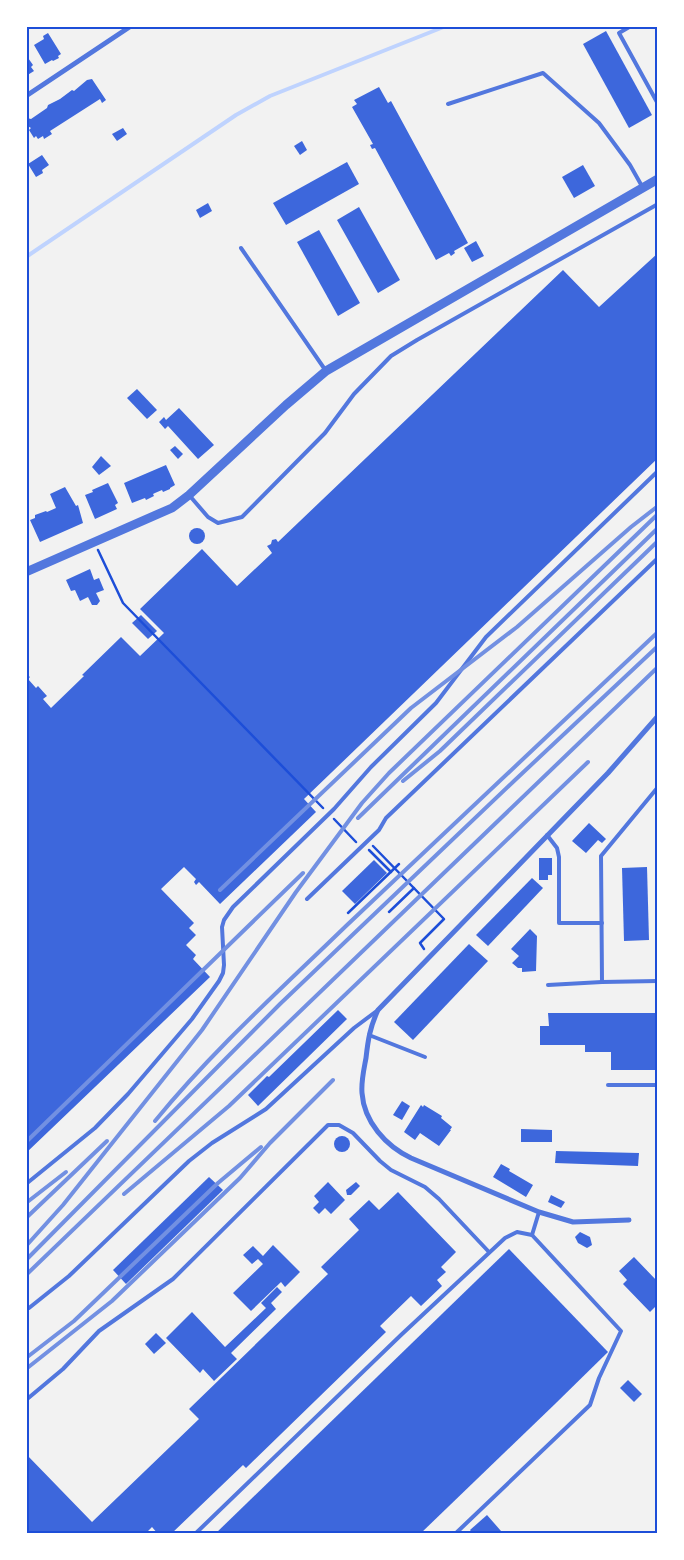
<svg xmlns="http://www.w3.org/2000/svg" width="684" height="1560" font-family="'Varela Round',sans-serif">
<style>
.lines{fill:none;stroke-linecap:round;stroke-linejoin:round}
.stream{stroke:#bfd3fe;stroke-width:4}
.building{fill:#3d67dc}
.path{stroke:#1d4ed8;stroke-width:2.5}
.service{stroke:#5277de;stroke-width:4}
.minor{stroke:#5277de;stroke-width:5}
.tertiary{stroke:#5277de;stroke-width:9}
.rail{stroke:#7290e2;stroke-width:4}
.neatline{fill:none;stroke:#1d4ed8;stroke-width:2}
</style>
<rect width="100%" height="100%" fill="#f2f2f2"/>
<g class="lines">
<!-- stream -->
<polyline class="stream" points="26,257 236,115 270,96 446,26"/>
</g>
<!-- building -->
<g class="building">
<polygon points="606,31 652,115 629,128 583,44"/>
<polygon points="48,33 61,54 58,56 59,58 53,61 52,60 45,64 34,45 44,39 43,36"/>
<polygon points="26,55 33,65 31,67 34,71 26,76"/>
<polygon points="92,79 106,100 102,103 100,99 50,131 52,134 44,139 43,136 38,139 36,136 34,138 29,130 31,128 26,125 27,118 31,119 47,108 48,105 60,99 72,90 74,91 87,80"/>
<polygon points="379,87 388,103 391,101 468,243 454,251 455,253 451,256 449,253 436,260 375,148 372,149 370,145 373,144 352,107 357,104 354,100"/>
<polygon points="123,128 127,134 117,141 112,134"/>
<polygon points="302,141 307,150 300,155 294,146"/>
<polygon points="42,155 49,165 42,170 43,173 36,177 28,164"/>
<polygon points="347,162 359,184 286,225 273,203"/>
<polygon points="583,165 595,186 574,198 562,177"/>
<polygon points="208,203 212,211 200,218 196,210"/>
<polygon points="359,207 400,280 378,293 337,220"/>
<polygon points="319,230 360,303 338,316 297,242"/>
<polygon points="476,241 484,256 472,262 464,248"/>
<polygon points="658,253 658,458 304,799 316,812 220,904 199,882 196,885 194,882 196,879 184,867 161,889 194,923 189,928 196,935 186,945 196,955 193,959 210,977 26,1153 26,674 30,677 28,679 36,688 38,686 47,696 43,699 51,708 84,676 82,675 121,637 140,656 164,633 140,609 202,549 237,586 272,553 267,546 271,544 272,540 276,539 278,542 563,270 599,307"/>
<polygon points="137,389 157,410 147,419 127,398"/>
<polygon points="179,408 214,445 198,459 168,426 165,429 159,422 164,417 166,420"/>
<polygon points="175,446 183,454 178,459 170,450"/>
<polygon points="101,456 111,466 99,475 92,467"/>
<polygon points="166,465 175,485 170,488 170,489 163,492 162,490 155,493 153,494 154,496 146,500 145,498 132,503 124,483"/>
<polygon points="108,483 118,503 115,505 117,509 95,519 85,495 93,492 92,490"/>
<polygon points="65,487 76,506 78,505 83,523 40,542 30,520 35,518 35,515 46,511 47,512 56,508 50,494"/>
<circle cx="197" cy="536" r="8"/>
<polygon points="90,569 94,580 99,578 104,590 96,593 100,601 97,605 92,605 88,597 80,601 75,590 71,591 66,580"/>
<polygon points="141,615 157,631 148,639 132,623"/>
<polygon points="589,823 606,839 602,843 598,840 586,853 572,841"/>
<polygon points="539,858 552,858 552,875 548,875 548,880 539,880"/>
<polygon points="374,860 387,873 355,904 342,891"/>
<polygon points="647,867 649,940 624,941 622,868"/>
<polygon points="532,878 543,888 488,946 476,935"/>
<polygon points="530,929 537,936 536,971 522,972 522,968 518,968 512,963 519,956 511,949"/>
<polygon points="469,944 488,961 413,1040 394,1022"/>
<polygon points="338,1010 347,1019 258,1106 248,1095 267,1076 269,1077"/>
<polygon points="548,1013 658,1013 658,1070 611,1070 611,1052 585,1052 585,1045 540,1045 540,1026 549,1026"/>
<polygon points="402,1101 410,1106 402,1120 393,1115"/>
<polygon points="421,1105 423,1107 424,1105 442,1116 441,1118 452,1127 450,1130 451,1130 439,1146 420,1133 415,1140 404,1132"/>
<polygon points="521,1129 552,1130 552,1142 521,1142"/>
<circle cx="342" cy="1144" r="8"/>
<polygon points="556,1151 639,1153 638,1166 555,1163"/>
<polygon points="501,1164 510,1169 509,1171 533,1185 526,1197 493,1177"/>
<polygon points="209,1177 223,1190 126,1284 113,1270"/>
<polygon points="328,1182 345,1200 331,1214 325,1208 319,1214 313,1208 319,1202 314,1196"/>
<polygon points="356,1182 360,1186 351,1195 347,1195 346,1190"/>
<polygon points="398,1192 456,1252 441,1267 446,1272 437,1280 442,1286 421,1306 411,1296 380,1326 386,1332 246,1468 243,1465 171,1534 158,1534 152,1527 145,1534 26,1534 26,1454 92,1522 199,1419 189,1409 328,1274 321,1267 359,1230 349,1219 369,1200 379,1210"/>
<polygon points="551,1195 565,1202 561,1208 548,1202"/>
<polygon points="580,1232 590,1237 592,1245 587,1248 578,1243 575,1237"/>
<polygon points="273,1245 300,1272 285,1287 281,1282 251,1311 233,1293 263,1264 258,1259 252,1264 243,1255 253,1246 263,1256"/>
<polygon points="509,1249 608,1352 555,1404 420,1534 215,1534"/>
<polygon points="634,1257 658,1282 658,1304 650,1312 623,1284 627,1280 619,1271"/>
<polygon points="277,1287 282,1292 271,1303 276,1309 231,1353 237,1359 214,1381 203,1369 200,1373 166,1338 192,1312 225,1347 266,1308 261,1303"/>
<polygon points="156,1333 166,1343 154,1354 145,1344"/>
<polygon points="628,1380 642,1394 634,1402 620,1388"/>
<polygon points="487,1515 501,1531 497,1534 473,1534 470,1530"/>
</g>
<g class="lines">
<!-- path -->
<g class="path">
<polyline points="98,550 123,603 323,808"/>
<polyline points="334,819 356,842"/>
<polyline points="373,846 444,919 420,943 424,949"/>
<polyline points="369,850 391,872"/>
<polyline points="389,912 414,888"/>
<polyline points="348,913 399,864"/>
</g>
<!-- service -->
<g class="service">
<polyline points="631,26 619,33 658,104"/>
<polyline points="448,104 543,73 599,123 630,165 643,188"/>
<polyline points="241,248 326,371"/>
<polyline points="189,495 208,517 218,523 242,517 325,433 354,394 391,356 417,340 658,204"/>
<polyline points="547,835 557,848 559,857 559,923 602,923"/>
<polyline points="307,899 379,830 386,818 658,558"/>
<polyline points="602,982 601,856 658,787"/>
<polyline points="548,985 602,982 658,981"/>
<polyline points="369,1035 425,1057"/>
<polyline points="608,1085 658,1085"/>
<polyline points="26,1184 95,1128 128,1094 192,1019 219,981 223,973 224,965 222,927 224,920 233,907 334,809 371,767 436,703 486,637 658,471"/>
<polyline points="532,1235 539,1212"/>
<polyline points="29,1308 69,1276 189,1161 212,1143 266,1109 354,1028 378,1010"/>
<polyline points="26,1400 63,1369 99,1331 173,1279 328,1125 339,1125 353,1133 380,1161 391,1170 425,1187 439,1199 489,1252"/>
<polyline points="195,1534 401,1335 505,1238 517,1232 532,1235 621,1331 599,1378 590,1405 455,1534"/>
</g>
<!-- minor -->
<g class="minor">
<polyline points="26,96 131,26"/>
<path d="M629,1220L573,1222L539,1212L411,1158C386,1146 364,1122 362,1093C361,1081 364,1069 366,1058C368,1040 370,1027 378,1010L608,773L658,716"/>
</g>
<!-- tertiary -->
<polyline class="tertiary" points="26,572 172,508 189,495 286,405 326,371 658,179"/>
<!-- rail -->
<g class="rail">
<polyline points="403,781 440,751 658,541"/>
<polyline points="358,818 658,528"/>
<polyline points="220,890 411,708 517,627 631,527 658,506"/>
<path d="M155,1121C213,1050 281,989 346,926C449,828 554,730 658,632"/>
<polyline points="26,1142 303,873"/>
<polyline points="124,1194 229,1106 588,762"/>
<polyline points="26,1203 66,1172"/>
<polyline points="26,1218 107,1141"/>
<polyline points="26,1246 63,1205 202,1030 296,892 362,803 389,773 658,514"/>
<polyline points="26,1260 280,1004 514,781 658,646"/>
<polyline points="26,1275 658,667"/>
<polyline points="26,1358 74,1321 218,1183 261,1147"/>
<polyline points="26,1369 112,1301 240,1178 270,1143 333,1080"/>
</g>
</g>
<!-- border -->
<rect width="684" height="1560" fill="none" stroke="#ffffff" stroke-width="55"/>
<rect x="28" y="28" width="628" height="1504" class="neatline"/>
</svg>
